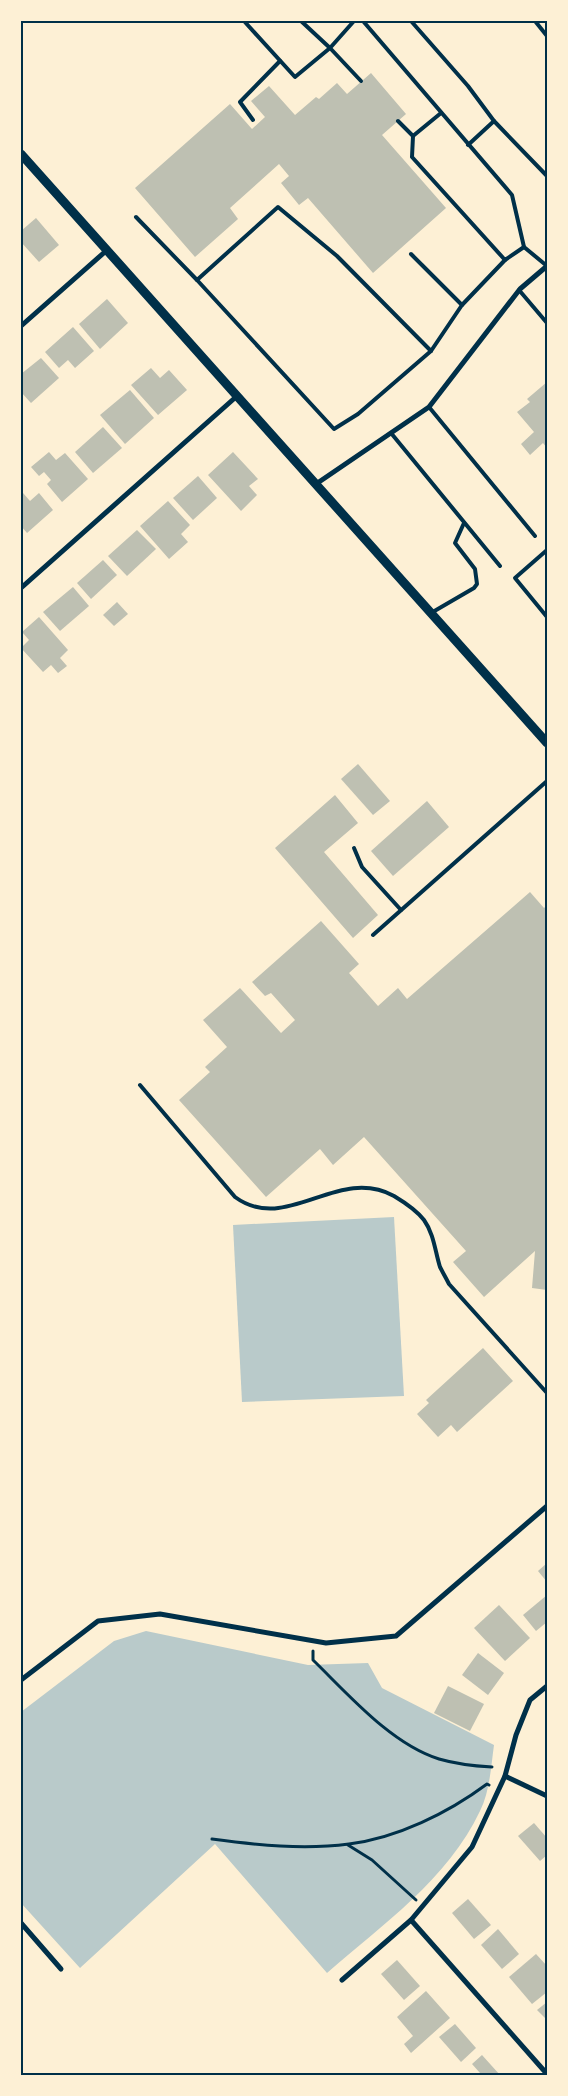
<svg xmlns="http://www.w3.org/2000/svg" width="568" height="2096" font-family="Karla,sans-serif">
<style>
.green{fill:#b9caca}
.building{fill:#bec0b2}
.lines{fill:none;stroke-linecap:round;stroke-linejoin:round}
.path{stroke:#003049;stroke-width:3}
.service{stroke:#003049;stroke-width:4}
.minor{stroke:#003049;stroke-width:5}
.tertiary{stroke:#003049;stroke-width:9}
.neatline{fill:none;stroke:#003049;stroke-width:2}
</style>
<rect width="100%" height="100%" fill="#fdf0d5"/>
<!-- green -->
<g class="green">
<polygon points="394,1217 404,1396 242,1402 233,1225"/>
<path d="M146,1631L308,1665L368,1663L382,1688L494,1745C491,1766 490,1791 480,1811C448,1879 382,1925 327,1973L215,1844L80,1968L21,1903V1712L114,1641Z"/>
</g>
<!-- building -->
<g class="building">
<polygon points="371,73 406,114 382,135 446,208 373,273 308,198 299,205 281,183 289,176 279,164 230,208 238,219 195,257 135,188 230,104 252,129 265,117 251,101 269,86 295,115 316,97 319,99 337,83 347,94"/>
<polygon points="36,218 59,245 39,262 21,242 21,231"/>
<polygon points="107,299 128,323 100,349 79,324"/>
<polygon points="73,327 94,351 75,368 68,360 59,368 45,352"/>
<polygon points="41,358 59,378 31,403 21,392 21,374"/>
<polygon points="151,368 160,378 169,370 187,390 158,415 131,385"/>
<polygon points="547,382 547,448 543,443 530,455 521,444 534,432 517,412 530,402 527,399"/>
<polygon points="130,390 154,418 125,444 100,415"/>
<polygon points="103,427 122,448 93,473 75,452"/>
<polygon points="49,452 56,460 65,453 88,479 62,502 47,484 51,480 44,472 39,476 31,467"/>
<polygon points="233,452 258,479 249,486 257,495 241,511 208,475"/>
<polygon points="198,476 217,498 193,520 173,498"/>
<polygon points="23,493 30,501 39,493 53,510 27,533 21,526"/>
<polygon points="168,501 190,525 181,534 188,542 169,559 140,526"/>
<polygon points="137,530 156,549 127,576 108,556"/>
<polygon points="103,560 117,575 91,599 77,583"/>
<polygon points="73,587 89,606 60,631 43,612"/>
<polygon points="117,602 128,614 114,626 103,615"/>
<polygon points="39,617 68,650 60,658 67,666 58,673 51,665 43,672 21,648 29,640 22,632"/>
<polygon points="358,764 390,801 373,815 341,779"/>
<polygon points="335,795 358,823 324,852 378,915 353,938 275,848"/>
<polygon points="427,801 449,827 393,876 371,851"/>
<polygon points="530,892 544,908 547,905 547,1258 545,1259 547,1259 547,1290 532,1288 535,1251 484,1297 453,1262 466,1251 364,1137 333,1165 320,1149 266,1197 179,1100 210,1072 205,1067 227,1047 203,1020 240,988 281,1033 295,1020 271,993 265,996 252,982 321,921 359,964 349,973 378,1006 398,988 407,999"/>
<polygon points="483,1348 513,1381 457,1432 451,1425 438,1437 417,1414 429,1403 426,1400"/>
<polygon points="547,1563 547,1582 538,1571"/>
<polygon points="547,1595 547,1622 536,1631 523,1615"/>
<polygon points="499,1605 530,1638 505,1661 474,1628"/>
<polygon points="478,1653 504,1673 488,1695 462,1675"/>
<polygon points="448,1686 484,1704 470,1731 434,1713"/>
<polygon points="534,1823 547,1838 547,1855 540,1861 518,1836"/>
<polygon points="468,1899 491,1925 474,1939 452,1913"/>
<polygon points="498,1929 519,1954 502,1969 481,1945"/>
<polygon points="536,1954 547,1966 547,1992 532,2004 509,1977"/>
<polygon points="397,1960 420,1986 404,2000 381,1974"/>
<polygon points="426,1991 450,2018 411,2053 404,2044 413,2036 397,2017"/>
<polygon points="547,2002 547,2020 537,2010"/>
<polygon points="455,2024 476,2048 461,2062 439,2037"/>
<polygon points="482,2055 500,2075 478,2075 480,2073 472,2064"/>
</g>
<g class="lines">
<!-- path -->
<g class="path">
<path d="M313,1651V1660C348,1694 391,1744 439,1759C456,1764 474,1766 492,1767"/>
<path d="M212,1839C257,1845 303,1850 349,1844C397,1838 448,1813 487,1784L489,1785"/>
<polyline points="348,1845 372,1860 416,1900"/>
</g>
<!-- service -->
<g class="service">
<polyline points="244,21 295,77 330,48 301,21"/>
<polyline points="354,21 330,48 361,81"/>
<polyline points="363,21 512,195 524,247 547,266"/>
<polyline points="411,21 468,86 494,121"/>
<polyline points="535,21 547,36"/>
<polyline points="253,120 240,102 280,61"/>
<polyline points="398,121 413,136 412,157 505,260 524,247"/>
<polyline points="413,136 441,113"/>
<polyline points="468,145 494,121 547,176"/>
<polyline points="136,217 197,280 278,207 337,256 431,351 462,305 505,260"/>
<polyline points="411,254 462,305"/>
<polyline points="197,280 334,429 358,414 431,351"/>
<polyline points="519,290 547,323"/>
<polyline points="429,407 535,536"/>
<polyline points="391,433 500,566"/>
<polyline points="547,550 515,578 547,617"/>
<polyline points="431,613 474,588 477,584 475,569 455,543 464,523"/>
<polyline points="354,848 362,867 401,910"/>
<polyline points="373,935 547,781"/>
<path d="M140,1085L235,1197C287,1235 337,1165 394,1196C404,1202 417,1211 424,1220C434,1234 435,1251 440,1267C443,1273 446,1278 449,1284L547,1393"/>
</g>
<!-- minor -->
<g class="minor">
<polyline points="21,326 107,250"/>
<polyline points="316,484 429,407 520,289 547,266"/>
<polyline points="21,588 237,396"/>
<polyline points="21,1680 98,1621 160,1614 326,1643 396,1636 547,1506"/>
<polyline points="505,1776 547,1796"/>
<polyline points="411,1920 547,2074"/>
<polyline points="21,1923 61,1969"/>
<polyline points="342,1980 411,1920 472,1847 505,1776 516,1735 530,1700 547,1686"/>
</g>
<!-- tertiary -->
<polyline class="tertiary" points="21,154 547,743"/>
</g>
<!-- border -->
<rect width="568" height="2096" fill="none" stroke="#fdf0d5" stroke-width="45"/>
<rect x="22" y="22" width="524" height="2052" class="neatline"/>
</svg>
